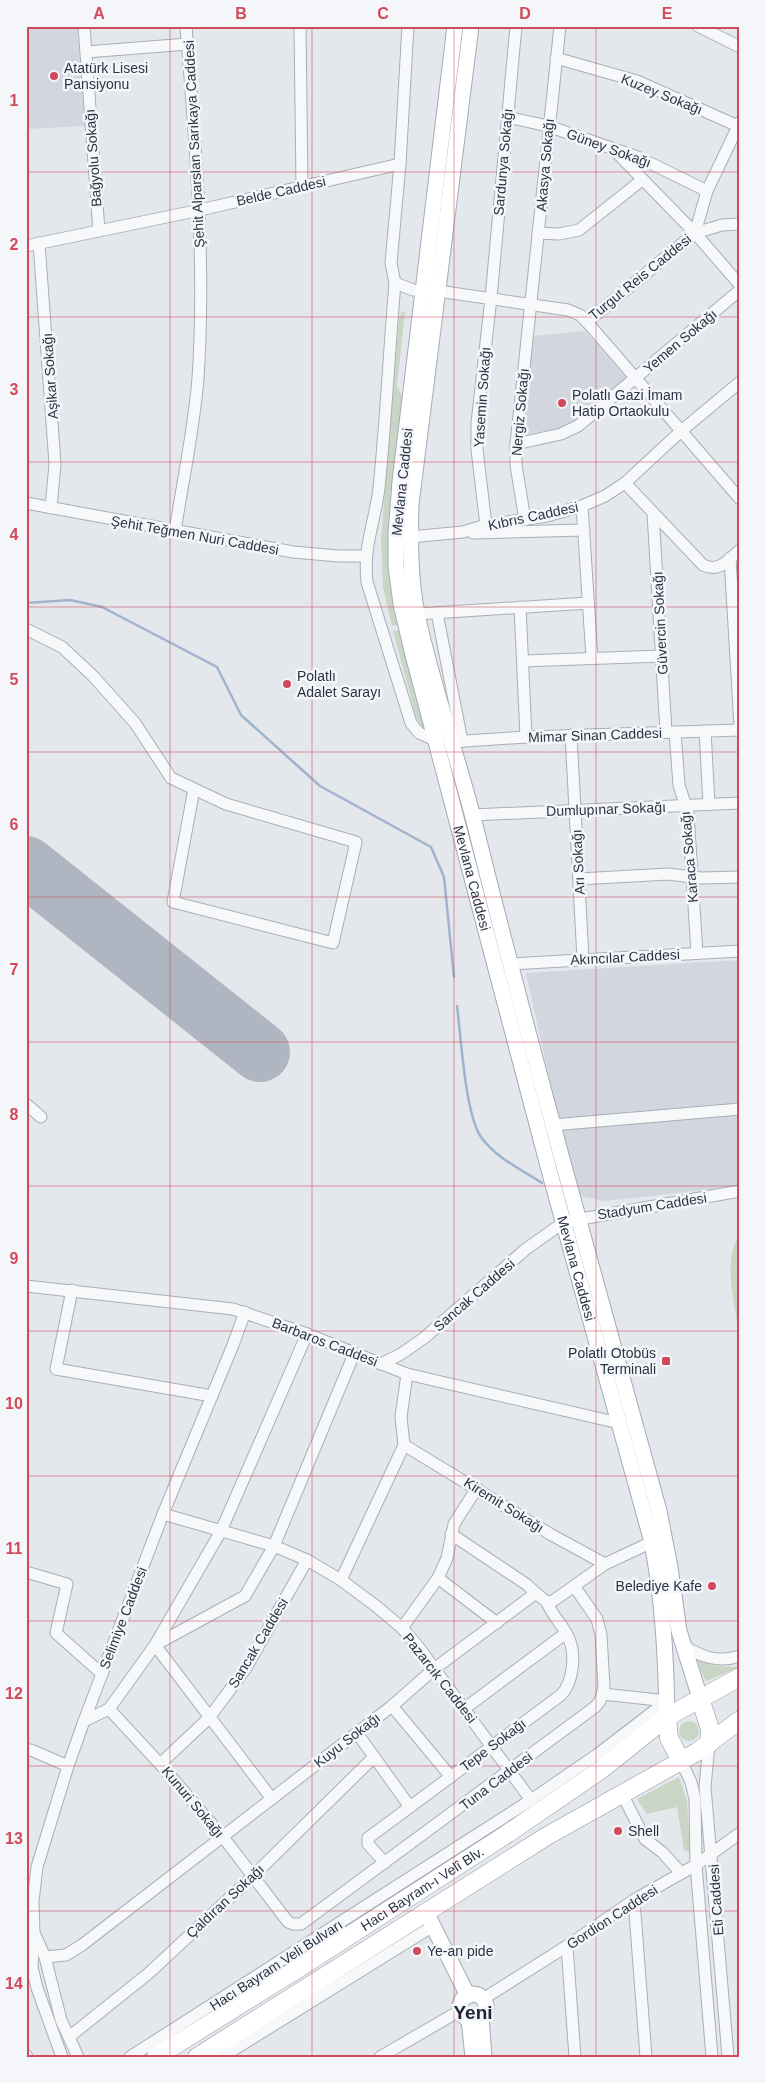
<svg xmlns="http://www.w3.org/2000/svg" width="766" height="2083" font-family="Arial,sans-serif">
<style>
.built{fill:#d2d6de}
.green{fill:#c9d6c5}
.lines{fill:none;stroke-linecap:round;stroke-linejoin:round}
.stream{stroke:#9fb4cc;stroke-width:2.5}
.runway{stroke:#b0b6c1;stroke-width:60}
.minor-casing{stroke:#a9aeb7;stroke-width:13}
.major-casing{stroke:#a3abb8;stroke-width:17}
.highway-casing{stroke:#8b94a3;stroke-width:19}
.minor{stroke:#f7f8fa;stroke-width:11}
.major{stroke:#fff;stroke-width:15}
.highway{stroke:#fff;stroke-width:18}
.grid{fill:none;stroke:#d1495b;stroke-width:1;stroke-opacity:0.55}
.poi-dot{fill:#d1495b;stroke:#f4f6f9;stroke-width:2}
.labels{text-anchor:middle;stroke-width:5;stroke-linejoin:round;paint-order:stroke}
.poi-label{font-size:14px;fill:#2b3445;stroke:#f4f6f9;text-anchor:start}
.street-label{font-size:14px;fill:#2b3445;stroke:#f4f6f9}
.district-label{font-size:19px;font-weight:bold;fill:#1d2536;stroke:#f4f6f9}
.neatline{fill:none;stroke:#d1495b;stroke-width:2}
.grid-label{font-size:16px;text-anchor:middle;font-weight:bold;fill:#d1495b}
</style>
<rect width="100%" height="100%" fill="#e4e7ec"/>
<!-- built -->
<g class="built">
<polygon points="26,26 77,26 85,126 26,129"/>
<polygon points="585,331 627,379 568,426 524,435 533,336"/>
<polygon points="740,960 740,1186 605,1201 575,1195 526,973"/>
</g>
<!-- green -->
<g class="green">
<polygon points="402,312 405,312 397,386 404,400 388,535 390,580 399,624 392,626 383,587 381,539 399,318"/>
<polygon points="401,630 426,730 420,725 415,713 393,631"/>
<path d="M740,1235V1338C736,1310 721,1258 740,1235Z"/>
<polygon points="698,1659 717,1666 740,1667 706,1681 699,1667"/>
<circle cx="689" cy="1731" r="10"/>
<polygon points="679,1777 687,1801 690,1850 688,1852 684,1850 677,1807 647,1814 637,1799"/>
</g>
<g class="lines">
<!-- stream -->
<g class="stream">
<polyline points="26,603 70,600 102,607 217,667 241,715 320,786 431,847 444,877 454,977"/>
<path d="M457,1006C461,1036 465,1114 481,1137C496,1158 522,1170 542,1183"/>
</g>
<!-- runway -->
<polyline class="runway" points="26,866 260,1052"/>
<!-- minor casing -->
<g class="minor-casing">
<g id="minor">
<polyline points="84,26 99,231"/>
<polyline points="300,26 302,186"/>
<polyline points="698,26 740,47"/>
<polyline points="86,52 188,44"/>
<polyline points="556,58 637,81 738,126"/>
<polyline points="507,117 548,126 640,158 707,191"/>
<polyline points="614,150 695,233 740,285"/>
<polyline points="400,164 391,263 395,283 413,290 438,291 568,310 580,315 587,322 695,233 722,225 740,224"/>
<polyline points="538,233 559,234 579,230 642,180"/>
<polyline points="695,233 707,191 740,122"/>
<polyline points="39,243 55,464 51,508"/>
<polyline points="26,246 200,210 400,164 408,26"/>
<path d="M395,283C389,352 386,420 379,488C375,522 363,546 367,582L411,723L419,733L435,740"/>
<polyline points="587,322 740,499"/>
<polyline points="516,444 561,434 578,426 740,290"/>
<path d="M625,483L703,565C719,573 728,560 740,550"/>
<polyline points="26,503 293,552 339,556 365,556"/>
<polyline points="582,506 592,658"/>
<polyline points="653,513 666,732"/>
<polyline points="525,520 516,465 516,444 560,26"/>
<polyline points="486,525 477,450 477,423 491,298 516,26"/>
<path d="M175,531C183,480 194,429 198,378C206,260 195,143 186,26"/>
<polyline points="473,533 584,530"/>
<polyline points="410,537 463,532 486,525 547,516 582,506 605,496 625,483 680,432 740,382"/>
<polyline points="730,558 740,726"/>
<polyline points="520,607 526,737"/>
<polyline points="437,613 462,741"/>
<polyline points="417,614 588,603"/>
<polyline points="26,629 62,647 93,676 135,723 171,778 226,804 356,842 333,943 173,902 194,789"/>
<polyline points="523,661 662,656"/>
<polyline points="705,731 709,804"/>
<polyline points="675,732 679,785 688,813 697,953"/>
<polyline points="571,735 583,959"/>
<polyline points="451,742 526,737 740,730"/>
<polyline points="472,815 740,803"/>
<polyline points="579,879 668,874 701,878 740,877"/>
<polyline points="510,964 740,951"/>
<polyline points="26,1104 41,1117"/>
<polyline points="552,1125 740,1109"/>
<polyline points="26,1286 233,1309 307,1334 407,1374 619,1423"/>
<polyline points="72,1290 56,1369 212,1396"/>
<polyline points="381,1364 401,1354 424,1338 526,1249 564,1222 740,1191"/>
<polyline points="404,1445 550,1534 605,1564"/>
<polyline points="163,1514 274,1546 307,1560 341,1580 376,1606 402,1628 417,1645 531,1800"/>
<polyline points="451,1534 526,1584 537,1594"/>
<polyline points="26,1572 67,1584 56,1633 102,1674"/>
<polyline points="438,1578 497,1623"/>
<polyline points="341,1580 404,1445 401,1417 407,1374"/>
<polyline points="402,1628 438,1578 447,1558 454,1524 477,1488"/>
<path d="M684,1646C702,1657 718,1663 740,1656"/>
<polyline points="603,1694 667,1701"/>
<polyline points="392,1706 451,1777"/>
<polyline points="109,1709 155,1645 245,1596 274,1546 354,1354"/>
<polyline points="464,1709 566,1633"/>
<polyline points="84,1721 109,1709 160,1764 223,1837 288,1922 293,1924 301,1924 595,1707 600,1701 604,1687 601,1635 597,1619 574,1586"/>
<polyline points="357,1733 410,1807"/>
<polyline points="709,1744 705,1787 728,2057"/>
<polyline points="26,1750 31,1750 68,1766"/>
<polyline points="681,1761 691,1782 695,1799 696,1865 712,2057"/>
<polyline points="160,1764 209,1718 246,1668 307,1560"/>
<polyline points="622,1794 645,1839 662,1852 681,1873"/>
<polyline points="272,1799 155,1645 221,1531 307,1334"/>
<path d="M385,1863L368,1844V1838L561,1695C573,1683 576,1655 569,1639C564,1626 552,1616 547,1602"/>
<polyline points="634,1900 646,2057"/>
<polyline points="35,1935 45,1957 61,2020 78,2057"/>
<polyline points="567,1946 575,2057"/>
<polyline points="45,1957 66,1955 82,1945 392,1706 434,1669 532,1596 537,1594 547,1602 553,1601 605,1564 652,1542"/>
<polyline points="483,1999 567,1946 634,1900 696,1865 740,1833"/>
<polyline points="69,2037 149,1973 253,1876 374,1757"/>
<polyline points="26,2055 27,2057"/>
<polyline points="62,2057 37,1988 32,1967 34,1934 33,1901 37,1867 68,1766 84,1721 163,1514 233,1345 245,1312"/>
<polyline points="130,2057 531,1800 598,1754 667,1701"/>
<polyline points="222,2057 433,1926"/>
<polyline points="380,2057 461,2010"/>
</g>
</g>
<!-- major casing -->
<g class="major-casing">
<g id="major">
<path id="s1" d="M455,26L400,482L396,534V566L401,604L412,651L552,1181L652,1542C663,1602 666,1656 667,1717"/>
<path d="M471,26L411,504C410,541 410,577 417,614C432,685 457,754 475,825C532,1055 596,1283 659,1511L670,1567L679,1631L700,1698"/>
<polyline points="426,1912 468,1996"/>
<circle cx="473" cy="2007" r="13"/>
<polyline points="481,2017 484,2057"/>
<polyline points="469,2019 473,2057"/>
</g>
</g>
<!-- highway casing -->
<g class="highway-casing">
<g id="highway">
<polyline points="700,1698 710,1729 709,1744"/>
<polyline points="667,1717 669,1738 681,1761"/>
<path id="s2" d="M156,2057L302,1966L507,1834L602,1769L667,1717L740,1677"/>
<polyline points="197,2057 547,1836 697,1752 740,1720"/>
</g>
</g>
<!-- minor -->
<use href="#minor" class="minor"/>
<!-- major -->
<use href="#major" class="major"/>
<!-- highway -->
<use href="#highway" class="highway"/>
</g>
<!-- grid -->
<path class="grid" d="M170,26V2057M312,26V2057M454,26V2057M596,26V2057M26,172H740M26,317H740M26,462H740M26,607H740M26,752H740M26,897H740M26,1042H740M26,1186H740M26,1331H740M26,1476H740M26,1621H740M26,1766H740M26,1911H740"/>
<!-- markers -->
<g class="poi-dot">
<circle cx="54" cy="76" r="5"/>
<circle cx="562" cy="403" r="5"/>
<circle cx="287" cy="684" r="5"/>
<rect x="661" y="1356" width="10" height="10" rx="2.5"/>
<circle cx="712" cy="1586" r="5"/>
<circle cx="618" cy="1831" r="5"/>
<circle cx="417" cy="1951" r="5"/>
</g>
<g class="labels">
<!-- poi labels -->
<g class="poi-label">
<text x="64" y="73">Atatürk Lisesi<tspan x="64" dy="16">Pansiyonu</tspan></text>
<text x="572" y="400">Polatlı Gazi İmam<tspan x="572" dy="16">Hatip Ortaokulu</tspan></text>
<text x="297" y="681">Polatlı<tspan x="297" dy="16">Adalet Sarayı</tspan></text>
<text x="656" y="1358" text-anchor="end">Polatlı Otobüs<tspan x="656" dy="16">Terminali</tspan></text>
<text x="702" y="1591" text-anchor="end">Belediye Kafe</text>
<text x="628" y="1836">Shell</text>
<text x="427" y="1956">Ye-an pide</text>
</g>
<!-- street labels -->
<g class="street-label">
<text transform="translate(662 94) rotate(22)" y="5">Kuzey Sokağı</text>
<text transform="translate(194 144) rotate(-93)" y="5">Şehit Alparslan Sarıkaya Caddesi</text>
<text transform="translate(609 148) rotate(20)" y="5">Güney Sokağı</text>
<text transform="translate(93 158) rotate(-94)" y="5">Bağyolu Sokağı</text>
<text transform="translate(503 162) rotate(-85)" y="5">Sardunya Sokağı</text>
<text transform="translate(545 165) rotate(-85)" y="5">Akasya Sokağı</text>
<text transform="translate(281 191) rotate(-13)" y="5">Belde Caddesi</text>
<text transform="translate(640 277) rotate(-39)" y="5">Turgut Reis Caddesi</text>
<text transform="translate(680 341) rotate(-40)" y="5">Yemen Sokağı</text>
<text transform="translate(50 376) rotate(-94)" y="5">Aşikar Sokağı</text>
<text transform="translate(482 397) rotate(-86)" y="5">Yasemin Sokağı</text>
<text transform="translate(520 412) rotate(-85)" y="5">Nergiz Sokağı</text>
<text transform="translate(402 482) rotate(-84)" y="5">Mevlana Caddesi</text>
<text transform="translate(533 516) rotate(-12)" y="5">Kıbrıs Caddesi</text>
<text transform="translate(195 535) rotate(10)" y="5">Şehit Teğmen Nuri Caddesi</text>
<text transform="translate(660 623) rotate(-93)" y="5">Güvercin Sokağı</text>
<text transform="translate(595 735) rotate(-2)" y="5">Mimar Sinan Caddesi</text>
<text transform="translate(606 809) rotate(-2)" y="5">Dumlupınar Sokağı</text>
<text transform="translate(689 857) rotate(-95)" y="5">Karaca Sokağı</text>
<text transform="translate(578 862) rotate(-93)" y="5">Arı Sokağı</text>
<text dy="5" stroke="none"><textPath href="#s1" startOffset="865">Mevlana Caddesi</textPath></text>
<text transform="translate(625 957) rotate(-3)" y="5">Akıncılar Caddesi</text>
<text transform="translate(652 1206) rotate(-9)" y="5">Stadyum Caddesi</text>
<text dy="5" stroke="none"><textPath href="#s1" startOffset="1269">Mevlana Caddesi</textPath></text>
<text transform="translate(474 1295) rotate(-41)" y="5">Sancak Caddesi</text>
<text transform="translate(325 1342) rotate(21)" y="5">Barbaros Caddesi</text>
<text transform="translate(504 1505) rotate(32)" y="5">Kiremit Sokağı</text>
<text transform="translate(123 1618) rotate(-69)" y="5">Selimiye Caddesi</text>
<text transform="translate(258 1643) rotate(-59)" y="5">Sancak Caddesi</text>
<text transform="translate(440 1678) rotate(52)" y="5">Pazarcık Caddesi</text>
<text transform="translate(347 1740) rotate(-38)" y="5">Kuyu Sokağı</text>
<text transform="translate(493 1745) rotate(-37)" y="5">Tepe Sokağı</text>
<text transform="translate(496 1781) rotate(-37)" y="5">Tuna Caddesi</text>
<text transform="translate(193 1802) rotate(50)" y="5">Kunuri Sokağı</text>
<text dy="5" stroke="none"><textPath href="#s2" startOffset="315">Hacı Bayram-ı Velî Blv.</textPath></text>
<text transform="translate(716 1900) rotate(-94)" y="5">Eti Caddesi</text>
<text transform="translate(225 1901) rotate(-43)" y="5">Çaldıran Sokağı</text>
<text transform="translate(612 1917) rotate(-33)" y="5">Gordion Caddesi</text>
<text transform="translate(276 1965) rotate(-33)" y="5">Hacı Bayram Veli Bulvarı</text>
</g>
<!-- district labels -->
<g class="district-label">
<text x="473" y="2019">Yeni</text>
</g>
</g>
<!-- border -->
<rect width="766" height="2083" fill="none" stroke="#f4f6f9" stroke-width="55"/>
<rect x="28" y="28" width="710" height="2028" class="neatline"/>
<g class="grid-label">
<text x="99" y="19">A</text>
<text x="241" y="19">B</text>
<text x="383" y="19">C</text>
<text x="525" y="19">D</text>
<text x="667" y="19">E</text>
<text x="14" y="106">1</text>
<text x="14" y="250">2</text>
<text x="14" y="395">3</text>
<text x="14" y="540">4</text>
<text x="14" y="685">5</text>
<text x="14" y="830">6</text>
<text x="14" y="975">7</text>
<text x="14" y="1120">8</text>
<text x="14" y="1264">9</text>
<text x="14" y="1409">10</text>
<text x="14" y="1554">11</text>
<text x="14" y="1699">12</text>
<text x="14" y="1844">13</text>
<text x="14" y="1989">14</text>
</g>
</svg>
